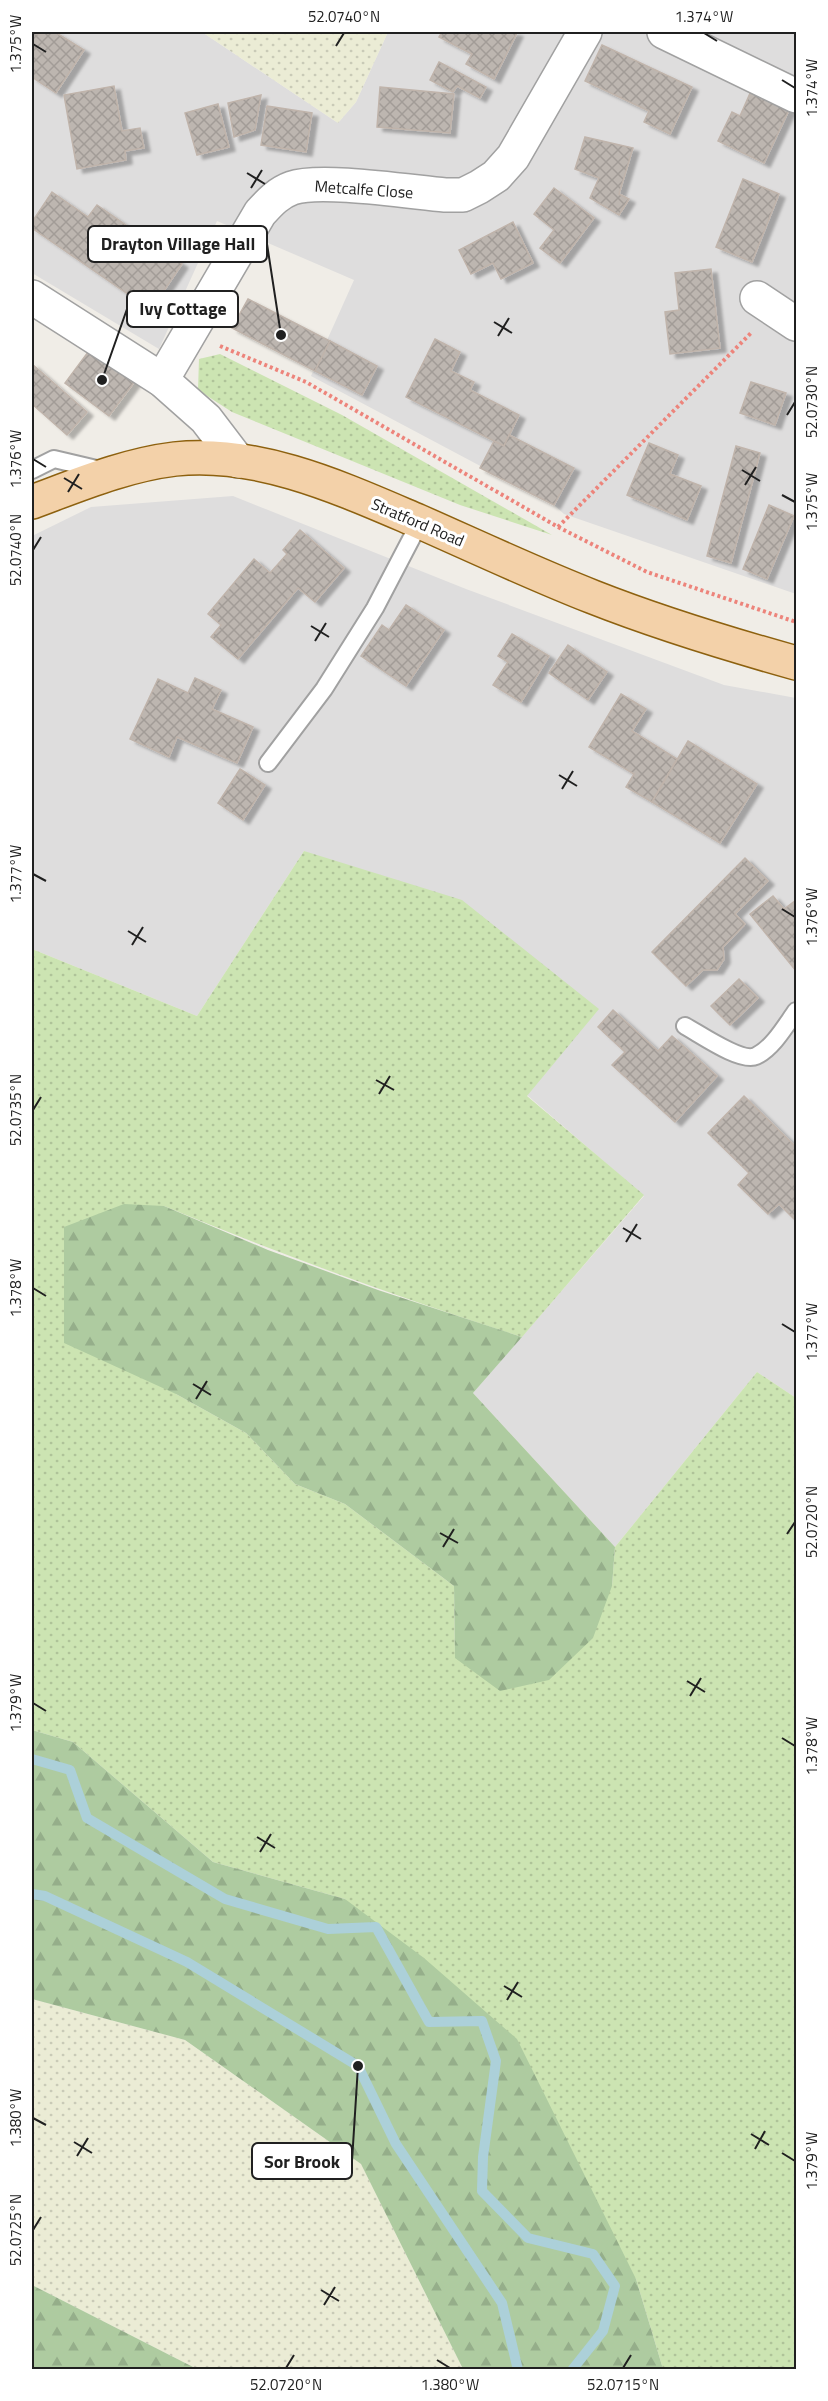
<svg xmlns="http://www.w3.org/2000/svg" width="828" height="2401" font-family="'Titillium Web',sans-serif">
<style>
.residential{fill:#dedddd}
.farmland{fill:url(#farmland-dots)}
.grass{fill:url(#grass-dots)}
.forest{fill:url(#forest-firs)}
.lines{fill:none;stroke-linecap:round;stroke-linejoin:round}
.stream{stroke:#acd0d9;stroke-width:10}
.building{fill:url(#building-cross-hatch);stroke:#c0b4ab;stroke-width:1.5;filter:url(#shadow)}
.service-casing{stroke:#a1a1a1;stroke-width:20}
.minor-casing{stroke:#a1a1a1;stroke-width:36}
.primary-casing{stroke:#8d610f;stroke-width:36}
.path{stroke:#ed847b;stroke-width:4;stroke-dasharray:3 3;stroke-linecap:butt}
.service{stroke:#fff;stroke-width:16}
.minor{stroke:#fff;stroke-width:33}
.primary{stroke:#f3d1a9;stroke-width:33}
.ticks{fill:none;stroke:#202020;stroke-width:2}
.labels{text-anchor:middle;stroke-width:6;stroke-linejoin:round;paint-order:stroke}
.street-label{font-size:16px;fill:#202020;stroke:#fff}
.leader{fill:none;stroke:#202020;stroke-width:2}
.callout-dot{fill:#202020;stroke:#fff;stroke-width:2}
.callout{fill:#fff;stroke:#202020;stroke-width:2}
.callout-label{font-size:18px;text-anchor:middle;font-weight:bold;fill:#202020}
.neatline{fill:none;stroke:#202020;stroke-width:2}
.ticks-label{font-size:15px;text-anchor:middle;fill:#202020}
</style>
<defs>
<pattern id="farmland-dots" width="8" height="8" patternUnits="userSpaceOnUse" patternTransform="scale(1.5)"><rect width="8" height="8" fill="#ebecd5"/><path d="M2 2h.1M6 6h.1" fill="none" stroke="#c9cab7" stroke-width="1.8" stroke-linecap="round"/></pattern>
<pattern id="grass-dots" width="8" height="8" patternUnits="userSpaceOnUse" patternTransform="scale(1.5)"><rect width="8" height="8" fill="#cce4b2"/><path d="M2 2h.1M6 6h.1" fill="none" stroke="#afc399" stroke-width="1.8" stroke-linecap="round"/></pattern>
<pattern id="forest-firs" width="22" height="20" patternUnits="userSpaceOnUse" patternTransform="scale(1.5)"><rect width="22" height="20" fill="#aecba0"/><path d="M5 1l3.5 6h-7zM16 11l3.5 6h-7z" fill="#95ae8a"/></pattern>
<pattern id="building-cross-hatch" width="8" height="8" patternUnits="userSpaceOnUse" patternTransform="scale(1.5)"><rect width="8" height="8" fill="#bdb6b0"/><path d="M0 0l8 8M0 8l8-8" fill="none" stroke="#a29c97"/></pattern>
<filter id="shadow"><feDropShadow dx="6" dy="4" stdDeviation="1.5" flood-color="#0004"/></filter>
</defs>
<rect width="100%" height="100%" fill="#f0ede7"/>
<!-- residential -->
<g class="residential">
<polygon points="32,32 202,32 338,123 356,102 388,32 796,32 796,594 564,514 554,505 311,376 354,280 217,221 159,349 32,273"/>
<polygon points="233,496 466,589 724,685 796,698 796,1398 757,1372 615,1547 473,1393 644,1196 527,1095 598,1009 304,851 197,1016 32,949 32,536 91,507"/>
</g>
<!-- farmland -->
<g class="farmland">
<polygon points="202,32 388,32 356,102 338,123"/>
<polygon points="32,1999 185,2040 361,2164 463,2369 197,2369 32,2285"/>
</g>
<!-- grass -->
<g class="grass">
<polygon points="220,354 342,415 552,535 460,505 232,412 198,390 199,359"/>
<path d="M304,851L462,900L599,1009L527,1096L644,1195L522,1337C400,1298 282,1255 164,1206L176,1394L246,1433L295,1484L345,1504L454,1586L455,1658L612,1586L615,1547L757,1372L796,1398V2369H663L636,2279L345,1899L213,1862L73,1742L32,1730V949L197,1016Z"/>
</g>
<!-- forest -->
<g class="forest">
<polygon points="124,1204 164,1206 268,1250 378,1290 522,1337 473,1393 615,1547 612,1586 593,1638 549,1680 500,1691 455,1658 454,1586 345,1504 295,1484 246,1433 176,1394 64,1343 64,1227"/>
<polygon points="32,1730 73,1742 213,1862 345,1899 424,1958 517,2039 636,2279 663,2369 463,2369 361,2164 185,2040 32,1999"/>
<polygon points="32,2285 197,2369 32,2369"/>
</g>
<g class="lines">
<!-- stream -->
<g class="stream">
<polyline points="32,1759 70,1770 87,1818 225,1899 328,1929 376,1927 429,2022 482,2021 496,2061 483,2157 482,2191 528,2238 593,2254 615,2286 603,2331 572,2370"/>
<polyline points="32,1894 45,1896 187,1962 358,2066 396,2144 502,2303 518,2370"/>
</g>
</g>
<!-- building -->
<g class="building">
<polygon points="32,32 38,34 55,32 84,50 56,93 32,77"/>
<polygon points="442,32 514,32 517,33 494,79 466,64 472,54 439,37"/>
<polygon points="602,45 692,87 670,134 644,122 649,111 585,81"/>
<polygon points="439,62 486,87 480,98 457,86 453,92 430,80"/>
<polygon points="114,86 122,131 140,128 144,148 125,151 126,160 77,169 64,95"/>
<polygon points="380,87 454,94 450,133 377,127"/>
<polygon points="751,91 789,110 764,163 718,141 732,112 740,116"/>
<polygon points="261,95 255,130 234,137 228,103"/>
<polygon points="218,104 229,147 197,155 185,113"/>
<polygon points="267,106 312,113 306,152 261,145"/>
<polygon points="585,137 633,148 619,194 629,199 619,215 590,198 599,178 575,169"/>
<polygon points="743,179 779,194 752,262 716,247"/>
<polygon points="554,188 594,218 560,263 540,248 554,230 534,214"/>
<polygon points="52,192 88,217 97,205 182,264 151,310 32,228 32,222"/>
<polygon points="513,222 533,263 501,279 493,263 471,274 459,250"/>
<polygon points="711,269 720,348 670,354 665,312 679,310 675,273"/>
<polygon points="248,299 330,341 315,371 232,328"/>
<polygon points="435,339 460,352 451,371 474,382 470,390 519,415 504,446 406,397"/>
<polygon points="330,341 377,366 362,395 315,371"/>
<polygon points="94,344 138,377 109,416 65,383"/>
<polygon points="32,364 87,412 67,435 32,404"/>
<polygon points="751,382 786,393 775,425 740,413"/>
<polygon points="509,435 574,468 554,505 480,468 494,441 504,446"/>
<polygon points="649,443 678,455 670,474 701,486 687,520 627,495"/>
<polygon points="736,446 760,453 731,563 707,556"/>
<polygon points="769,505 794,516 767,579 743,569"/>
<polygon points="300,530 344,568 315,602 298,588 238,659 211,637 221,625 208,614 254,559 270,573 287,554 283,550"/>
<polygon points="406,605 444,630 406,686 361,656 382,625 389,630"/>
<polygon points="512,634 549,656 521,702 493,685 508,662 498,656"/>
<polygon points="568,645 607,672 588,700 549,673"/>
<polygon points="195,678 221,690 212,709 253,727 237,763 177,737 169,757 130,739 158,679 188,693"/>
<polygon points="621,694 646,709 632,731 677,759 652,802 626,787 634,774 589,747"/>
<polygon points="688,741 757,784 720,843 652,802"/>
<polygon points="240,769 265,785 243,820 218,803"/>
<polygon points="745,858 768,881 735,914 745,924 723,947 724,959 717,970 703,970 686,986 652,952"/>
<polygon points="773,896 784,909 795,901 796,903 796,971 750,914"/>
<polygon points="739,979 758,998 730,1025 711,1006"/>
<polygon points="613,1010 658,1051 672,1036 717,1076 675,1122 612,1065 625,1052 598,1027"/>
<polygon points="744,1096 796,1147 796,1221 779,1204 768,1214 738,1185 749,1173 708,1133"/>
</g>
<g class="lines">
<!-- service casing -->
<g class="service-casing">
<g id="service">
<polyline points="32,470 54,459 105,471"/>
<polyline points="268,763 324,689 375,608 420,522"/>
<path d="M685,1026C700,1034 741,1063 756,1056C773,1048 786,1025 796,1011"/>
</g>
</g>
<!-- minor casing -->
<g class="minor-casing">
<g id="minor">
<polyline points="664,32 796,96"/>
<polyline points="32,297 162,380 206,419 238,461"/>
<polyline points="757,298 796,324"/>
<path d="M162,380L260,213C270,202 278,193 292,188C320,178 411,192 445,195H463L479,187L496,176L513,157L585,32"/>
</g>
</g>
<!-- primary casing -->
<g class="primary-casing">
<path id="primary" d="M32,502C78,485 125,465 175,459C259,450 343,489 418,521C477,547 534,574 593,597C659,623 728,644 796,663"/>
</g>
<!-- path -->
<g class="path">
<polyline points="220,346 306,382 558,527 647,572 796,622"/>
<polyline points="558,527 751,333"/>
</g>
<!-- service -->
<use href="#service" class="service"/>
<!-- minor -->
<use href="#minor" class="minor"/>
<!-- primary -->
<use href="#primary" class="primary"/>
</g>
<!-- ticks -->
<path class="ticks" d="M704,33L717,41M33,44L46,52M336,46L344,33M782,80L795,88M247,173L265,184M251,188L262,170M494,322L512,333M498,336L509,318M787,415L795,402M33,459L46,467M742,470L760,481M64,478L82,489M745,485L756,467M68,492L79,474M782,495L795,502M33,550L41,537M311,626L329,637M315,641L326,623M559,775L577,786M562,789L573,771M33,874L46,881M782,909L795,917M128,931L146,942M132,945L143,927M376,1080L394,1090M379,1094L390,1076M33,1110L41,1097M623,1228L641,1239M626,1242L637,1224M33,1288L46,1296M782,1324L795,1332M193,1384L211,1395M196,1399L207,1381M440,1533L458,1543M787,1534L795,1522M443,1547L454,1529M687,1681L705,1692M690,1696L701,1678M33,1703L46,1711M782,1738L795,1746M257,1837L275,1848M260,1852L271,1834M504,1986L522,1997M507,2000L518,1982M33,2118L46,2125M751,2134L769,2145M74,2142L92,2153M755,2149L765,2131M782,2153L795,2161M77,2156L88,2138M33,2230L41,2217M321,2290L339,2301M324,2305L335,2287M437,2360L450,2368M286,2368L294,2355M623,2368L631,2355"/>
<g class="labels">
<!-- street labels -->
<g class="street-label">
<text transform="translate(364 189) rotate(4)" y="6">Metcalfe Close</text>
<text transform="translate(418 522) rotate(23)" y="6">Stratford Road</text>
</g>
</g>
<!-- callouts -->
<path class="leader" d="M281 335L267 244M102 380L127 309M358 2066L352 2161"/>
<g class="callout-dot">
<circle cx="281" cy="335" r="6"/>
<circle cx="102" cy="380" r="6"/>
<circle cx="358" cy="2066" r="6"/>
</g>
<g class="callout">
<rect x="88" y="226" width="179" height="36" rx="6"/>
<rect x="127" y="291" width="111" height="36" rx="6"/>
<rect x="252" y="2143" width="100" height="36" rx="6"/>
</g>
<g class="callout-label">
<text x="178" y="250">Drayton Village Hall</text>
<text x="183" y="315">Ivy Cottage</text>
<text x="302" y="2168">Sor Brook</text>
</g>
<!-- border -->
<rect width="828" height="2401" fill="none" stroke="#ffffff" stroke-width="66"/>
<rect x="33" y="33" width="762" height="2335" class="neatline"/>
<g class="ticks-label">
<text x="344" y="22">52.0740°N</text>
<text x="704" y="22">1.374°W</text>
<text transform="translate(16 44) rotate(-90)" y="5">1.375°W</text>
<text transform="translate(812 88) rotate(-90)" y="5">1.374°W</text>
<text transform="translate(812 402) rotate(-90)" y="5">52.0730°N</text>
<text transform="translate(16 459) rotate(-90)" y="5">1.376°W</text>
<text transform="translate(812 502) rotate(-90)" y="5">1.375°W</text>
<text transform="translate(16 550) rotate(-90)" y="5">52.0740°N</text>
<text transform="translate(16 874) rotate(-90)" y="5">1.377°W</text>
<text transform="translate(812 917) rotate(-90)" y="5">1.376°W</text>
<text transform="translate(16 1110) rotate(-90)" y="5">52.0735°N</text>
<text transform="translate(16 1288) rotate(-90)" y="5">1.378°W</text>
<text transform="translate(812 1332) rotate(-90)" y="5">1.377°W</text>
<text transform="translate(812 1522) rotate(-90)" y="5">52.0720°N</text>
<text transform="translate(16 1703) rotate(-90)" y="5">1.379°W</text>
<text transform="translate(812 1746) rotate(-90)" y="5">1.378°W</text>
<text transform="translate(16 2118) rotate(-90)" y="5">1.380°W</text>
<text transform="translate(812 2161) rotate(-90)" y="5">1.379°W</text>
<text transform="translate(16 2230) rotate(-90)" y="5">52.0725°N</text>
<text x="286" y="2390">52.0720°N</text>
<text x="450" y="2390">1.380°W</text>
<text x="623" y="2390">52.0715°N</text>
</g>
</svg>
